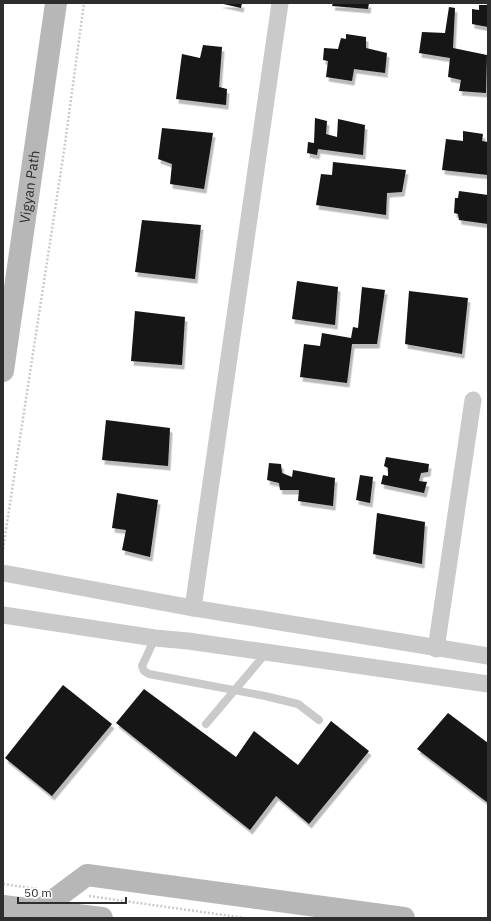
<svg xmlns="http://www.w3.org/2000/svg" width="491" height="921" font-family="'IBM Plex Sans',sans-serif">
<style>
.building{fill:#141414;filter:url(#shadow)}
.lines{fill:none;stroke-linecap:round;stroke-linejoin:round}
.path{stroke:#cacaca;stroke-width:2.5;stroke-dasharray:2 2;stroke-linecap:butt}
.lane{stroke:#cacaca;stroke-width:8}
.street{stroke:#cacaca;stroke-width:17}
.secondary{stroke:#b7b7b7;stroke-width:22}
.labels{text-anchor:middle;stroke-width:4;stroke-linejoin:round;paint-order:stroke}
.street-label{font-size:14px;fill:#2d2d2d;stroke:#fff}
</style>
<defs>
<filter id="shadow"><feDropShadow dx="2.5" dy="4.5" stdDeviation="0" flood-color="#0004"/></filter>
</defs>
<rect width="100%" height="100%" fill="#fff"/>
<!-- building -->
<g class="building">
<polygon points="219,3 242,3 241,8"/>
<polygon points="333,3 369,3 368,9 332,6"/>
<polygon points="479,5 488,5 488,27 472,24 472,9 479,10"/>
<polygon points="449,7 455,8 453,48 487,55 486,93 459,91 461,80 448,77 450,58 419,53 422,32 445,33"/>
<polygon points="346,34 366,37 366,48 387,53 385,73 354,69 352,81 326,77 328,61 323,60 324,48 338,49 341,38 346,39"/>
<polygon points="203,45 222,47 219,87 227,89 226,105 176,99 182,54 200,58"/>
<polygon points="315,118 327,121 326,134 337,137 338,119 365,125 363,155 318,149 317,155 307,153 308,142 314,143"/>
<polygon points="162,128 213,133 204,189 170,184 172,164 158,159"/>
<polygon points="463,131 483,134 482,141 488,142 488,175 442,170 446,139 463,141"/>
<polygon points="333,162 406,170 402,192 387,193 386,215 316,205 321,174 332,175"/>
<polygon points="459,191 488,195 488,224 459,220 458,214 454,213 455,198 458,198"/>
<polygon points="142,220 201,225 195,279 135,272"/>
<polygon points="297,281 338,287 335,325 292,319"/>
<polygon points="362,287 385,290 377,344 352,344 347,383 300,377 304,344 320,346 322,333 351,338 353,327 358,328"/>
<polygon points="409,291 468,298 462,354 405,344"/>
<polygon points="135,311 185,317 182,365 131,361"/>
<polygon points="106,420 170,428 168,466 102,460"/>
<polygon points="386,457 429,464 428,472 421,473 419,481 427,482 424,493 381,484 383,475 388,476 388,468 384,466"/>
<polygon points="269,463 281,464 282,473 292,477 293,470 335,478 333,506 298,501 299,490 280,490 279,483 267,480"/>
<polygon points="360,475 373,477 370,503 356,500"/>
<polygon points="117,493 158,500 150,557 122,550 126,530 112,528"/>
<polygon points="377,513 425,522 422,564 373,554"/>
<polygon points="63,685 112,724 52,796 5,758"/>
<polygon points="144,689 236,757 254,731 298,765 331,721 369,751 309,824 276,796 250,830 116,723"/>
<polygon points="448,713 488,743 488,803 417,749"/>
</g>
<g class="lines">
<!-- path -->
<g class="path">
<polyline points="3,549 64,151 84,3"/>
<polyline points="3,884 38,889"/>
<polyline points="89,896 245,918"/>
</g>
<!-- lane -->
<g class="lane">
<polyline points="155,638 142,666 144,671 149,674 265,696 298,704 319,720"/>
<polyline points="206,724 267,652"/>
</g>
<!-- street -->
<g class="street">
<polyline points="3,573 193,608 488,656"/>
<polyline points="193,608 280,3"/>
<polyline points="3,615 155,638 188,641 488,684"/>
<polyline points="436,649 473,400"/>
</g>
<!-- secondary -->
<g class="secondary">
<path id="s1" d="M3,371L56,3"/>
<polyline points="3,906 102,918"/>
<polyline points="40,910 87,875 404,918"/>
</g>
</g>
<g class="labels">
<!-- street labels -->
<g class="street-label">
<text dy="5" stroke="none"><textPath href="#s1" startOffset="186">Vigyan Path</textPath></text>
</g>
</g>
<!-- border -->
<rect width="491" height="921" fill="none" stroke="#2d2d2d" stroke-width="8"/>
<!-- scale -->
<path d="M18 897v6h108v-6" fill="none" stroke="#2d2d2d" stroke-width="2"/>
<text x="24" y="897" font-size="12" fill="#2d2d2d" stroke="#ffffff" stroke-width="3" paint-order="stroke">50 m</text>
</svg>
